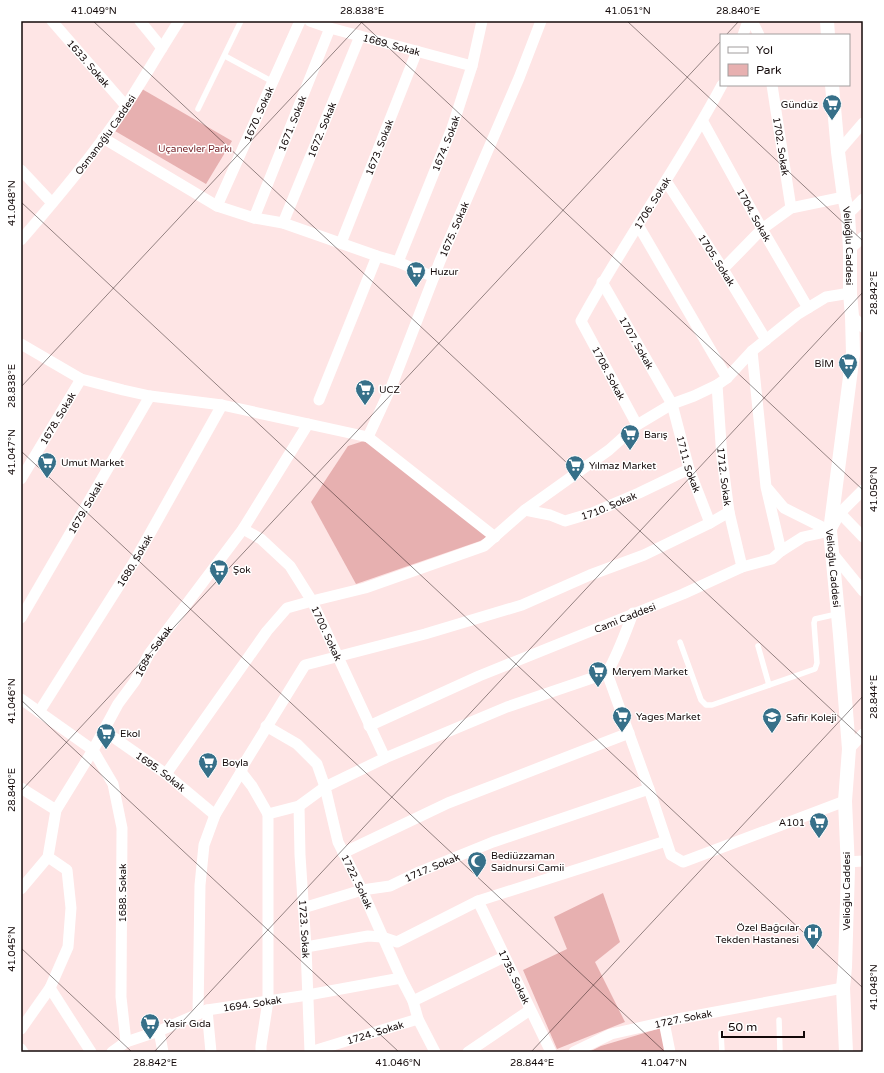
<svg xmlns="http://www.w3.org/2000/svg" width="884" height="1073" font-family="'Varela Round',sans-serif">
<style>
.green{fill:#e7b0b0}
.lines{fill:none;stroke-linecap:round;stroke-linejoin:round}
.service{stroke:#fff;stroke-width:5.5}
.minor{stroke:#fff;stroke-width:11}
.tertiary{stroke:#fff;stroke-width:14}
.ticks{fill:none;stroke:#130909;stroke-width:1;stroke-opacity:0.45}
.labels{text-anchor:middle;stroke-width:3;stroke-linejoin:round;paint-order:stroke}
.street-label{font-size:10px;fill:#130909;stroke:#fff}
.poi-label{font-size:10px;fill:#130909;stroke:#fff;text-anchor:start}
.park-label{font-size:10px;fill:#79282e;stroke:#fff}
.neatline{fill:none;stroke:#130909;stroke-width:1.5}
.ticks-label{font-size:10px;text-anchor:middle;fill:#130909}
</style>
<rect width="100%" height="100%" fill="#fee5e5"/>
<!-- green -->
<g class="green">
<polygon points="142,89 232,141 206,184 115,131"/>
<polygon points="373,438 494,533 480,541 356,584 311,502 348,446"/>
<polygon points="603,893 620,942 595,962 625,1022 557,1049 523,970 567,949 554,917"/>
<polygon points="661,1028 665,1052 589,1052 601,1046"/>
</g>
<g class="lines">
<!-- service -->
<g class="service">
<polyline points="225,56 273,82"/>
<polyline points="198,109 241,21"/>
<polyline points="680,642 701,700 706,705 712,705 815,669 817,663 814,623 815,619 837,614"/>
<polyline points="758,646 769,685"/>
<polyline points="779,1020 780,1052"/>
<polyline points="721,1033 722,1052"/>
</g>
<!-- minor -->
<g class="minor">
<path id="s1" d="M52,21L126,106"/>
<polyline points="140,21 162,48"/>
<path id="s2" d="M310,21L330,28L472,66"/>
<polyline points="752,21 759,35"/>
<polyline points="743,35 748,21"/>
<path id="s3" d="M772,85L791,208"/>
<path id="s4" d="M703,122L762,229L808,308"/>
<polyline points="103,138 217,206 254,218 283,223 377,256 398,262 434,277"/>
<polyline points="838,152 863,123"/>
<polyline points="21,170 52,203"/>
<path id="s5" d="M666,181L723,269L766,340"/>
<path id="s6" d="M217,206L300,21"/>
<polyline points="848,214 863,199"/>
<path id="s7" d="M254,218L330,28"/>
<path id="s8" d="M283,223L360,36"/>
<polyline points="638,225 727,378"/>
<path id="s9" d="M21,240C58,197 95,153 126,106C144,78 161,49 179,21"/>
<path id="s10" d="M341,243L417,51"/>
<polyline points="850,249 863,237"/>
<path id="s11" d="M398,262L452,128L472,66L482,21"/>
<polyline points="723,269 762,229 791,208 844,197"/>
<path id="s12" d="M602,282L672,404L689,469L710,523"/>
<polyline points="852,316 863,327"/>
<polyline points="21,344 81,379 123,390 150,396 222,405 368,437 495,537"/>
<polyline points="752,351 766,487 781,551"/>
<path id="s13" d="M717,385L722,458L729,512L742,567"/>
<polyline points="319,400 377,256"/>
<path id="s14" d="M637,425L581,321C625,240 679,166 722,85"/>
<path id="s15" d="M368,437L392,385L440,261L519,78L541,21"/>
<path id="s16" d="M21,479L81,379"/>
<polyline points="768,489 784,508 830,531"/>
<path id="s17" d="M525,510L550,515L565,521L592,513L639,493L689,469"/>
<polyline points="840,513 863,537"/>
<path id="s18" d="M243,529L261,539L290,566L312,601L385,758"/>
<polyline points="833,554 863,591"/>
<path id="s19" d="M21,618L150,396"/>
<polyline points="607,673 649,789 671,855 683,862 845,801"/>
<polyline points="21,699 93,750 113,784 122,828 121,997 126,1042"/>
<path id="s20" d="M39,712L134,562L222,405"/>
<path id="s21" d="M266,726L297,744L317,764L325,787L338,842L362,890L401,978L413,1001L418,1019L435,1052"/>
<path id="s22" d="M369,726L479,676L683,594L742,567L772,559L781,551L803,537L830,531L840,513L863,490"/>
<path id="s23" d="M103,730L166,774L215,815"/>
<polyline points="849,749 863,734"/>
<polyline points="241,772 252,786 268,814"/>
<polyline points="166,774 267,631 287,608 312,601 365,588 484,546 525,510 609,450 637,425 672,404 694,396 717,385 727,378 752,351 798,314 826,297 850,293"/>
<polyline points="21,788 56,810"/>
<path id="s24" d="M299,806L300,855L306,947L310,1052"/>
<polyline points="343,853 448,803 629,733"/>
<polyline points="847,862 863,861"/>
<path id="s25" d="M21,889L48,857L56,810L93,750L118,704L135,681L149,654L243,529L308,424"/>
<path id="s26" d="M478,901L551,1052"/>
<path id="s27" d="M303,908L362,890L390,886L419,872L493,842L649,789"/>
<polyline points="306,947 368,936 382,937 397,942 478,901 666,841"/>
<polyline points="50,988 91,1052"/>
<polyline points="413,1001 504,957"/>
<polyline points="207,1010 211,1052"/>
<polyline points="198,1014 200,885 204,845 215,815 241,772 244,764 305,665 425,634 522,605 590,575 644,555 710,523 729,512"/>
<polyline points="664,1022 670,1052"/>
<polyline points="21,1029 50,988 68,947 71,908 67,870 48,857"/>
<polyline points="159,1031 163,1052"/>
<polyline points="21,1049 23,1052"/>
<path id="s28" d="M112,1052L126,1042L159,1031L207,1010L308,995L401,978"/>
<path d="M261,1052V1046L268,1001V814L299,806L325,787L385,758L507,707L607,673C618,654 625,634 633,613"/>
<path id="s29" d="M310,1052L418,1019"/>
<polyline points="468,1052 530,1010"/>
<path id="s30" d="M574,1052L611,1034L678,1019L843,988"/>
</g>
<!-- tertiary -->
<g class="tertiary">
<polyline points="827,21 828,35"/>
<path id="s31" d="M832,85L838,152L844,197L848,214L850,249V293L852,316L853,354L830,531L840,635L849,749L845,801L848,869L845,967L843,988L846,1052"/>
</g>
</g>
<!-- ticks -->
<path class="ticks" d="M93,21L863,739M360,21L863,490M627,21L863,241M726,35L739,21M21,202L863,988M21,387L363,21M21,451L665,1052M21,700L399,1052M21,791L721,41M21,948L132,1052M154,1052L863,292M531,1052L863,696"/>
<!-- icons -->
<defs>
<g id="supermarket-pin" transform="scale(1)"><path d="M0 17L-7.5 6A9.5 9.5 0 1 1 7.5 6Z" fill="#377089" stroke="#fff"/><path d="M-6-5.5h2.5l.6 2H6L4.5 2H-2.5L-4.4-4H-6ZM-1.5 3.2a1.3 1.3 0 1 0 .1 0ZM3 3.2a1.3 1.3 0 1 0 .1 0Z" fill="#fff"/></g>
<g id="school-pin" transform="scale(1)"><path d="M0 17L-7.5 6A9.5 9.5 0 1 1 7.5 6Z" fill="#377089" stroke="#fff"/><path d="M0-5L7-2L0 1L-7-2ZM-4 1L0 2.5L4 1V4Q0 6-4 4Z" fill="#fff"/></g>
<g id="mosque-pin" transform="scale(1)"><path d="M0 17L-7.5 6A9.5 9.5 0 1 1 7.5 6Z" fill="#377089" stroke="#fff"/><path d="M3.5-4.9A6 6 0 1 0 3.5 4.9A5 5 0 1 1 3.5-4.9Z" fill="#fff"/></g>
<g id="hospital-pin" transform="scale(1)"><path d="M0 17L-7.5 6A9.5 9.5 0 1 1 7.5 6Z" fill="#377089" stroke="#fff"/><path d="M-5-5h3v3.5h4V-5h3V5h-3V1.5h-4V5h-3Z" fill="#fff"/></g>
</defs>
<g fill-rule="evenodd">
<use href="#supermarket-pin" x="832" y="104"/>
<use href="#supermarket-pin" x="416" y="271"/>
<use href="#supermarket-pin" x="848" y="363"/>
<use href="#supermarket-pin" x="365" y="389"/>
<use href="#supermarket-pin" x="630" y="434"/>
<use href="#supermarket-pin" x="47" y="462"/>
<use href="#supermarket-pin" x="575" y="465"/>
<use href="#supermarket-pin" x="219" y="569"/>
<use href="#supermarket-pin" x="598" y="671"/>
<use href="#supermarket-pin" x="622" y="716"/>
<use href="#school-pin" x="772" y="717"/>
<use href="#supermarket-pin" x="106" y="733"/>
<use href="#supermarket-pin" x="208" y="762"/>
<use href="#supermarket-pin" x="819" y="822"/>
<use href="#mosque-pin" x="477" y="861"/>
<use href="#hospital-pin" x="813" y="933"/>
<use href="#supermarket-pin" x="150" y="1023"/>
</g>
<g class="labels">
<!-- street labels -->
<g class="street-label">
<text dy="4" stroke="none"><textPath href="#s2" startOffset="85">1669. Sokak</textPath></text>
<text dy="4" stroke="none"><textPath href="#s1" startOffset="56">1633. Sokak</textPath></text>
<text dy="4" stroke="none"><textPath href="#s6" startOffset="101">1670. Sokak</textPath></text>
<text dy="4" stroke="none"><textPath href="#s7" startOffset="102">1671. Sokak</textPath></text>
<text dy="4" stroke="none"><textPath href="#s8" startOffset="101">1672. Sokak</textPath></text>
<text dy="4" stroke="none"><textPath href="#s9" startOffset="135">Osmanoğlu Caddesi</textPath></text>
<text dy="4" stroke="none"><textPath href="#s11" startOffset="128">1674. Sokak</textPath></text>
<text dy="4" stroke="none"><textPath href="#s10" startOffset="103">1673. Sokak</textPath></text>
<text dy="4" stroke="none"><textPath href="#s3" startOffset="62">1702. Sokak</textPath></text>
<text dy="4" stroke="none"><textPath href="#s14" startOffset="256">1706. Sokak</textPath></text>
<text dy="4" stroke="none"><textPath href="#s4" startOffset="106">1704. Sokak</textPath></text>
<text dy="4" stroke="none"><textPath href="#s15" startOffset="225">1675. Sokak</textPath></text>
<text dy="4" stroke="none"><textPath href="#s31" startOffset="162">Velioğlu Caddesi</textPath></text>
<text dy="4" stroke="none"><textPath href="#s5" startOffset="94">1705. Sokak</textPath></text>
<text dy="4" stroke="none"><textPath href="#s12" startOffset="70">1707. Sokak</textPath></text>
<text transform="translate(609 373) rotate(62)" y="4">1708. Sokak</text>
<text dy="4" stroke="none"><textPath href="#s16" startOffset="71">1678. Sokak</textPath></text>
<text dy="4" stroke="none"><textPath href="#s12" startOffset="203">1711. Sokak</textPath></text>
<text dy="4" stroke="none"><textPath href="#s13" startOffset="92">1712. Sokak</textPath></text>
<text dy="4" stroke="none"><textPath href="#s17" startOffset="88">1710. Sokak</textPath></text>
<text dy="4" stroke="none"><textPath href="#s19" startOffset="128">1679. Sokak</textPath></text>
<text dy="4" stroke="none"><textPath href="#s20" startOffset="179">1680. Sokak</textPath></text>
<text dy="4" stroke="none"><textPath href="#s31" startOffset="486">Velioğlu Caddesi</textPath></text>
<text dy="4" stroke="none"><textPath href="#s22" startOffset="278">Cami Caddesi</textPath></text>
<text dy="4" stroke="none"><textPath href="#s18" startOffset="137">1700. Sokak</textPath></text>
<text dy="4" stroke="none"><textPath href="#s25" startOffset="276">1684. Sokak</textPath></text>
<text dy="4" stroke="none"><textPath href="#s23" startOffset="71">1695. Sokak</textPath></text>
<text dy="4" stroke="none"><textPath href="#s27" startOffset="136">1717. Sokak</textPath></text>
<text dy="4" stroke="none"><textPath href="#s21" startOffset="189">1722. Sokak</textPath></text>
<text transform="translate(846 891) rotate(-90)" y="4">Velioğlu Caddesi</text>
<text transform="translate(122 893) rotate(-90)" y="4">1688. Sokak</text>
<text dy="4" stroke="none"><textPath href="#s24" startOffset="123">1723. Sokak</textPath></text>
<text dy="4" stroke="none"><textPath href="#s26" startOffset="84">1735. Sokak</textPath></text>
<text dy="4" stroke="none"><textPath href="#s28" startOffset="150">1694. Sokak</textPath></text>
<text dy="4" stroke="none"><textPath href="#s30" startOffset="115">1727. Sokak</textPath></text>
<text dy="4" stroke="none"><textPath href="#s29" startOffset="68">1724. Sokak</textPath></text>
</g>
<!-- poi labels -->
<g class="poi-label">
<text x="818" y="108" text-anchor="end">Gündüz</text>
<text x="430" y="275">Huzur</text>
<text x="834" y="367" text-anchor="end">BİM</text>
<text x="379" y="393">UCZ</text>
<text x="644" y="438">Barış</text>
<text x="61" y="466">Umut Market</text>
<text x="589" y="469">Yılmaz Market</text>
<text x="233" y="573">Şok</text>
<text x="612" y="675">Meryem Market</text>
<text x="636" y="720">Yages Market</text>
<text x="786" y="721">Safir Koleji</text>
<text x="120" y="737">Ekol</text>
<text x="222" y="766">Boyla</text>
<text x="805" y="826" text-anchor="end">A101</text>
<text x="491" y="859">Bediüzzaman<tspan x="491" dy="12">Saidnursi Camii</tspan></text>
<text x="799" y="931" text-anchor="end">Özel Bağcılar<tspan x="799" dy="12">Tekden Hastanesi</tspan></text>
<text x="164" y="1027">Yasir Gıda</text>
</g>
<!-- park labels -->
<g class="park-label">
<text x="195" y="152">Uçanevler Parkı</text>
</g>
</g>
<!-- border -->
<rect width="884" height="1073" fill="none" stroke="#ffffff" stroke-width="44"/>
<!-- legend -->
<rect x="720" y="34" width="130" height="52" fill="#ffffff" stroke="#a19d9d"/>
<rect x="728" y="47" width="20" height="6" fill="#ffffff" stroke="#a19d9d"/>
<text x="756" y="54" font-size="12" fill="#130909">Yol</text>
<rect x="728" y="64" width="20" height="12" fill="#e7b0b0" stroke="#a19d9d"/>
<text x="756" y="74" font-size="12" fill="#130909">Park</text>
<!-- scale -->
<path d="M722 1031v6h82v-6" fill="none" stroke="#130909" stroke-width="2"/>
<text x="728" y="1031" font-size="12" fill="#130909" stroke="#ffffff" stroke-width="3" paint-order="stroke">50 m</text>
<rect x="22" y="22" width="840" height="1029" class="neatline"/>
<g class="ticks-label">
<text x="94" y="14">41.049°N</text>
<text x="362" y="14">28.838°E</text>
<text x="628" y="14">41.051°N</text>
<text x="738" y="14">28.840°E</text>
<text transform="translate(11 203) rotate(-90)" y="4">41.048°N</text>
<text transform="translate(873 293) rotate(-90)" y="4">28.842°E</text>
<text transform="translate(11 386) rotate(-90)" y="4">28.838°E</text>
<text transform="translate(11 452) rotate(-90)" y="4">41.047°N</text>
<text transform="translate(873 489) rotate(-90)" y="4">41.050°N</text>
<text transform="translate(873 697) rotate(-90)" y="4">28.844°E</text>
<text transform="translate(11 701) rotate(-90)" y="4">41.046°N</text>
<text transform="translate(11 790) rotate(-90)" y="4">28.840°E</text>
<text transform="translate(11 949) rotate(-90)" y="4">41.045°N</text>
<text transform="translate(873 987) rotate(-90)" y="4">41.048°N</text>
<text x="155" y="1066">28.842°E</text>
<text x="398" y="1066">41.046°N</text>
<text x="532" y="1066">28.844°E</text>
<text x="664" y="1066">41.047°N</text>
</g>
</svg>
